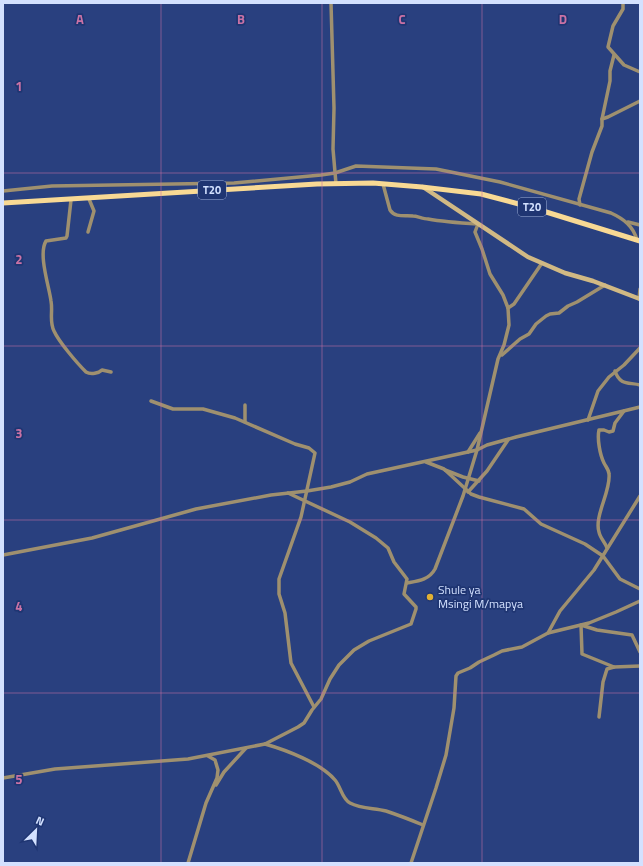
<svg xmlns="http://www.w3.org/2000/svg" width="643" height="866" font-family="'Titillium Web',sans-serif">
<style>
.lines{fill:none;stroke-linecap:round;stroke-linejoin:round}
.street{stroke:#9f906f;stroke-width:3.5}
.secondary{stroke:#d1b984;stroke-width:4.5}
.primary{stroke:#f8d994;stroke-width:5}
.grid{fill:none;stroke:#ca72a5;stroke-width:1;stroke-opacity:0.55}
.poi-dot{fill:#e0b034;stroke:#1f3572;stroke-width:1.5}
.labels{text-anchor:middle;stroke-width:3.5;stroke-linejoin:round;paint-order:stroke}
.shield{fill:#1f3572;stroke:#9dadd5;stroke-width:1}
.shield-label{font-size:11px;font-weight:bold;fill:#d3e1ff}
.poi-label{font-size:12px;fill:#d3e1ff;stroke:#1f3572;text-anchor:start}
.grid-label{font-size:13px;text-anchor:middle;font-weight:bold;fill:#ca72a5;stroke:#1f3572;stroke-width:3.5;stroke-linejoin:round;paint-order:stroke}
</style>
<rect width="100%" height="100%" fill="#29407f"/>
<g class="lines">
<!-- street -->
<g class="street">
<polyline points="331,3 334,108 333,149 336,184"/>
<polyline points="623,3 623,9 613,26 608,47 624,65 640,72"/>
<polyline points="602,119 610,81 610,71 614,55"/>
<path d="M383,184L390,210C395,218 405,215 413,216C417,216 423,219 428,219C444,222 461,223 478,224L475,232L482,249L490,274L503,295L508,308L509,325L504,345L498,359L477,450L463,496L435,569C429,580 418,581 407,583"/>
<path d="M3,191L52,186L234,183L321,175L335,173L356,166L436,169L500,182L611,213C624,219 633,226 637,240"/>
<path d="M71,200L67,236L66,238L46,241C38,254 49,286 51,301C53,312 49,321 54,331C59,342 77,363 86,372C91,375 99,373 102,370L111,372"/>
<polyline points="580,205 579,199 592,152 602,126 602,119 608,117 640,101"/>
<polyline points="628,222 640,225"/>
<polyline points="88,232 94,211 89,199"/>
<polyline points="639,299 640,289"/>
<polyline points="508,308 514,304 542,263"/>
<polyline points="502,355 520,339 529,334 536,324 546,316 550,314 559,313 568,306 577,302 605,285"/>
<path d="M615,371C620,386 629,382 640,385"/>
<polyline points="151,401 173,409 203,409 235,418 295,444 309,448 315,453 301,517 279,579 279,594 285,613 291,663 314,707"/>
<polyline points="588,420 598,391 609,377 624,365 640,348"/>
<polyline points="245,422 245,405"/>
<polyline points="468,452 480,433"/>
<polyline points="426,462 444,469 471,494 479,497 524,509 541,524 585,544 603,556 620,579 640,589"/>
<polyline points="445,470 463,477 479,481"/>
<polyline points="468,492 487,471 508,440"/>
<path d="M607,548C605,542 600,538 599,532C594,516 611,491 609,474C609,470 606,467 604,463C600,455 597,439 599,430H604L609,432L613,431L615,423L624,411"/>
<polyline points="3,555 92,538 196,509 271,495 307,491 331,487 350,482 367,474 477,450 487,445 516,437 640,407"/>
<polyline points="548,633 560,611 594,570 640,496"/>
<polyline points="614,667 582,654 581,625 597,630 632,635 640,652"/>
<polyline points="599,717 603,682 607,669 614,667 640,666"/>
<path d="M265,744C286,750 321,763 335,780C341,787 342,799 350,803C361,809 374,808 386,811C398,815 411,820 423,825"/>
<polyline points="3,778 55,769 188,759 265,744 298,727 304,723 312,710 321,699 330,679 339,665 354,650 369,641 411,624 416,609 416,607 404,594 407,579 394,562 388,548 376,538 350,522 288,493"/>
<polyline points="216,785 224,772 246,748"/>
<polyline points="188,863 206,803 217,778 218,770 215,760 208,756"/>
<polyline points="411,863 436,788 446,755 454,708 456,676 458,673 470,668 479,662 494,655 502,651 522,647 548,633 589,623 616,612 640,601"/>
</g>
<!-- secondary -->
<polyline class="secondary" points="423,187 528,257 565,273 593,281 640,299"/>
<!-- primary -->
<polyline class="primary" points="3,203 317,184 373,183 422,187 481,194 530,207 640,241"/>
</g>
<!-- grid -->
<path class="grid" d="M161,3V863M322,3V863M482,3V863M3,173H640M3,346H640M3,520H640M3,693H640"/>
<!-- markers -->
<circle class="poi-dot" cx="430" cy="597" r="4"/>
<g class="labels">
<!-- shield labels -->
<g class="shield">
<rect x="198" y="181" width="28" height="18" rx="3"/>
<rect x="518" y="198" width="28" height="18" rx="3"/>
</g>
<g class="shield-label">
<text x="212" y="194">T20</text>
<text x="532" y="211">T20</text>
</g>
<!-- poi labels -->
<g class="poi-label">
<text x="438" y="594">Shule ya<tspan x="438" dy="14">Msingi M/mapya</tspan></text>
</g>
</g>
<g class="grid-label">
<text x="80" y="24">A</text>
<text x="241" y="24">B</text>
<text x="402" y="24">C</text>
<text x="563" y="24">D</text>
<text x="19" y="91">1</text>
<text x="19" y="264">2</text>
<text x="19" y="438">3</text>
<text x="19" y="611">4</text>
<text x="19" y="784">5</text>
</g>
<!-- border -->
<rect width="643" height="866" fill="none" stroke="#d3e1ff" stroke-width="8"/>
<!-- north arrow -->
<g transform="translate(36 830) rotate(24)" stroke="#1f3572" stroke-width="3" paint-order="stroke">
<path d="M0-3L7 15L0 10L-7 15Z" fill="#d3e1ff"/>
<text y="-6" font-size="11" font-weight="bold" text-anchor="middle" fill="#d3e1ff">N</text>
</g>
</svg>
